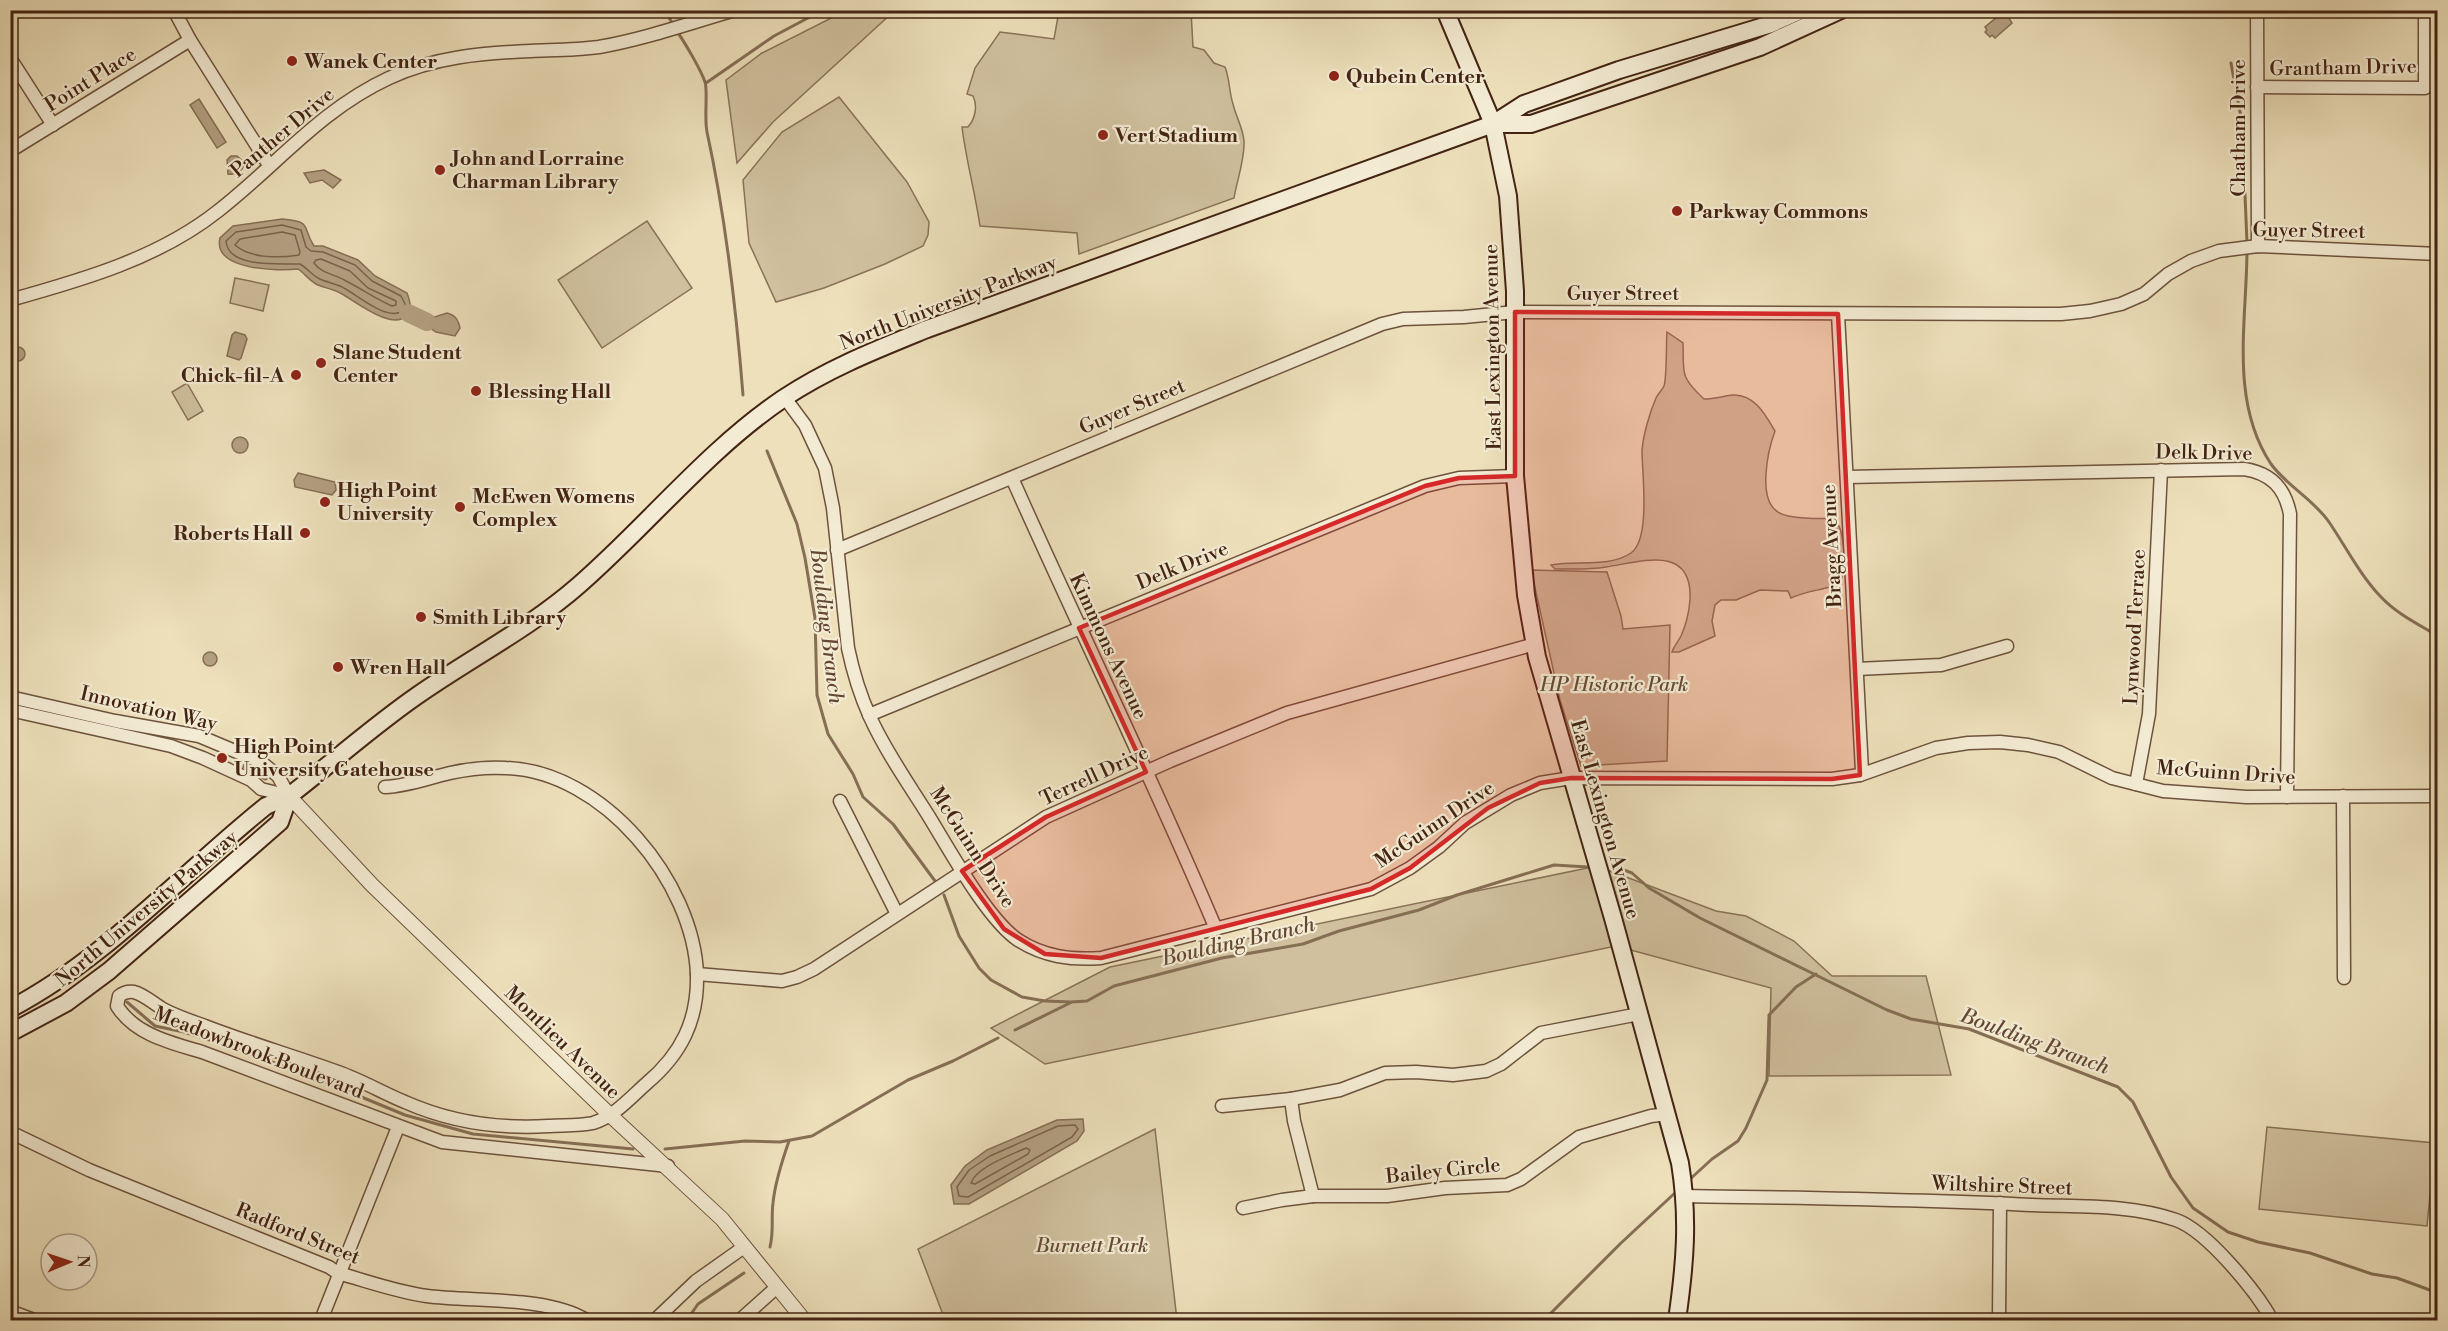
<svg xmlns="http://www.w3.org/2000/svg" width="2448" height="1331" font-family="'Libre Bodoni',serif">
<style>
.green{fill:#d0c09e;stroke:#8a7258;stroke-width:1.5}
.water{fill:#b3a082;stroke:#866e55;stroke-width:1.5}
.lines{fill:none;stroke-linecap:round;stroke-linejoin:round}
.shore{stroke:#7b624a;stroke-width:1.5}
.stream{stroke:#866e55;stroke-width:3}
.river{stroke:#b3a082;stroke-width:18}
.minor-casing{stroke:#6e523c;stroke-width:15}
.tertiary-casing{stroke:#6e523c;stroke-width:16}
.secondary-casing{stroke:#432312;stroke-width:20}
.minor{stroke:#f3ebd3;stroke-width:12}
.tertiary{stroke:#f3ebd3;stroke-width:14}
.secondary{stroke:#f3ebd3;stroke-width:16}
.marked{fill:#d62828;fill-opacity:0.2;stroke:#d62828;stroke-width:4.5;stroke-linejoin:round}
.poi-dot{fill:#8f2418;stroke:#f3ebd3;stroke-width:2}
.labels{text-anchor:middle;stroke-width:4.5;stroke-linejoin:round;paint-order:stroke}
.poi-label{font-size:20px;font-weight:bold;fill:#432312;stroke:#f3ebd3;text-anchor:start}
.street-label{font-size:20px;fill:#432312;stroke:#f3ebd3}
.park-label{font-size:20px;font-style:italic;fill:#664a35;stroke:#f3ebd3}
.water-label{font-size:21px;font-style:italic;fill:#654834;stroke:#f3ebd3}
</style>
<rect width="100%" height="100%" fill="#ede0bb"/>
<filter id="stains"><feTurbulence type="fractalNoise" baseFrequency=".00333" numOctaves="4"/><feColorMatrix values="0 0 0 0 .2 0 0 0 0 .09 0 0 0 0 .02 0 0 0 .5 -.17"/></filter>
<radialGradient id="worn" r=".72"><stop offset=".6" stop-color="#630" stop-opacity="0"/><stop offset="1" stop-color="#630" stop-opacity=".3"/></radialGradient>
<!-- green -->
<g class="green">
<polygon points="845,11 890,11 892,13 773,122 737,163 726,80 762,53"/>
<path d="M1059,11H1191L1193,47L1204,50L1214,63L1225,67C1230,80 1229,92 1233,104C1236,117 1243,128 1244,141C1245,159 1237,180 1234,198L1079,254L1077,233L980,226C975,192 966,160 962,127H968C975,119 978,106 973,96L967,94L975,68L1000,32L1054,39Z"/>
<polygon points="839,97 907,182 929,222 928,235 923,246 885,264 824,288 776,302 749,243 743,180 782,132"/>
<polygon points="647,221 692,288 602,348 558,280"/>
<polygon points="235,278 269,285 263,311 230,303"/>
<path d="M1667,332L1683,343C1684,373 1679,376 1704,399C1714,399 1724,396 1733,395C1755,394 1766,416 1775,431C1768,450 1757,499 1778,512C1788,519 1821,519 1834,518C1842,527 1842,538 1844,549C1850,597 1824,583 1791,598L1788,591L1760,590L1736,600H1721L1715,605L1712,621L1715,636L1679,652H1672C1674,646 1678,642 1681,636C1686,625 1689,612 1690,600C1693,543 1640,562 1606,567C1589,570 1572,569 1555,569L1551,565C1576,560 1609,568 1631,553C1651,539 1642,473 1642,451C1643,435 1650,412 1656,398C1658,394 1662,390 1664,386C1667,377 1666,344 1667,332Z"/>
<polygon points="187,383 203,411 188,420 172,392"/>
<polygon points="1531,570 1607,572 1621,616 1623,629 1670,625 1667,761 1581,766 1560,700"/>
<polygon points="1597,866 1716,911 1746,916 1794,941 1832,976 1926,976 1951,1075 1769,1076 1771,988 1616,946 1045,1064 991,1028 1110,967"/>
<polygon points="2267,1127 2435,1143 2427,1226 2259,1209"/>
<polygon points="1155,1129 1177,1320 945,1320 918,1249"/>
</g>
<!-- water -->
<g class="water">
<polygon points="2002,13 2004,14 2006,13 2012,23 1995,38 1992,35 1990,37 1985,32 1987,30 1985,27"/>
<polygon points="199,99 226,142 217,148 190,105"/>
<path d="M231,156H237L244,162C244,171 236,175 228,174L227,160Z"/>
<polygon points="324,170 341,180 333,188 322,180 310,183 304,173"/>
<path d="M282,219C314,222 301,226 314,246H323L358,260L375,276L407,293C410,301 412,307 407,314C395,333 355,301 342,294C334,289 324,288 316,284C309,280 304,273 298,269C279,271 212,271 220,238L233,226Z"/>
<path d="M447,313C455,315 458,319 460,328L455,336L436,332L427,326L428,319Z"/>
<polygon points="235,332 245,335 247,339 241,358 239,360 227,356 232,335"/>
<circle cx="18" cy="354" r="7"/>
<circle cx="240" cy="445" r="8"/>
<polygon points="298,473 335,482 336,490 332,495 295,487 294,480"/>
<circle cx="210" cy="659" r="7"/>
<polygon points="245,762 261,771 267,779 265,780 243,767"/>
<polygon points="1083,1119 1084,1131 1077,1141 969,1204 954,1204 951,1185 965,1166 987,1150 1057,1120"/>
</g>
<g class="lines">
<!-- shore -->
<g class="shore">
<path d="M282,225L301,230L306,247L311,251L323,252L355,265L372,281L401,296L405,304L403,311C386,322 356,293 340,286C333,283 325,282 318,278C312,275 307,268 300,264C281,263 228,269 226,241L236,232Z"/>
<path d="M282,232L295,235L300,252L299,255C280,258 251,259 235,245L240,239Z"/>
<path d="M321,259L350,271L368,288L396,301V305L392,306C376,299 362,289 346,281C335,274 322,274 314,263L316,260Z"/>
<polygon points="1075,1125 1078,1129 1072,1137 968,1197 959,1196 957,1187 969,1170 990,1156 1058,1126"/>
<path d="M1026,1148L1030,1150L1028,1154L975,1184L971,1183C976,1167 1011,1155 1026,1148Z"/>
</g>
<!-- stream -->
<g class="stream">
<polyline points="664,10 673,24"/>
<path d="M676,30C684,41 701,70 705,82C708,91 704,118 707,132C726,219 736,307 743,395"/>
<polyline points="2231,63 2242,123 2247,243"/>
<polyline points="706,83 774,36 823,10"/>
<path d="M2247,249C2247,320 2229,401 2271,464C2287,486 2313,499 2329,522C2346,547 2360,575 2381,597C2397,614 2418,624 2438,636"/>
<polyline points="767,451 797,524 805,558 815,618 817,695 828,734 853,774 863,797 893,824 935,881"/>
<polyline points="1613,866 1632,873 1649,888 1700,918 1887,1010 1911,1019 1969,1029 2118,1087 2133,1102 2171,1177 2193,1208 2212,1221 2228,1232 2258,1242 2310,1253 2372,1274 2397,1278 2438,1293"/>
<polyline points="944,895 959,936 979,968 991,980 1022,997 1045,1001 1071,1002 1087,1001 1114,986 1222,958 1303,944 1339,931 1419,910 1457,895 1554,865 1588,867"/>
<polyline points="127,1002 155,1026 184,1032 226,1045 313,1077 405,1115 473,1134 633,1149"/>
<polyline points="1015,1030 1070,1003"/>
<polyline points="665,1149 745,1141 780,1142 812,1136 908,1080 953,1061 998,1038"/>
<polyline points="1688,1181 1712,1159 1738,1141 1746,1128 1767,1080 1769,1015 1796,987 1816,974"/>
<path d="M770,1247C774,1232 771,1218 773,1203C775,1182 782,1161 789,1141"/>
<polyline points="687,1320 698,1304 744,1273"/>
<polyline points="1544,1320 1621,1243 1676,1192"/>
</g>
<!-- river -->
<polyline class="river" points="408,313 427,322"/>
<!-- minor casing -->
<g class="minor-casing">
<g id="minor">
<polyline points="174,10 190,40 269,165"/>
<polyline points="2257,10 2258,246"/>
<polyline points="10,58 53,125"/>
<polyline points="2257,87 2425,88 2425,10"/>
<polyline points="10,151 190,40"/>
<path d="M10,300C82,280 159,258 218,211C277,165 320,110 389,78C434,57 482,53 531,51C553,50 576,50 599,47C645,39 690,23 735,10"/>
<polyline points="1838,314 1862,771 1860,775"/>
<path d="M785,398L805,425L825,468L833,508L848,648C853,672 860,695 870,717C886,752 908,783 928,815C949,849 987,919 1018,940C1044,957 1071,960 1101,958L1371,889L1410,868L1439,847L1465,823L1511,795L1540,783L1571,778L1832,779L1860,775L1936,748L1968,743L2000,742L2028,745L2059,752L2112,778L2163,791L2246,797L2438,796"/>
<path d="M1847,477L2244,469C2271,473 2285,488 2290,514L2287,797"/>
<path d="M1012,478C1079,629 1152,777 1216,929"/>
<polyline points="837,550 1382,324 1403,319 1464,317 1515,312 2061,314 2090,311 2121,304 2144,294 2168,274 2191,261 2219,251 2258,246 2438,254"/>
<polyline points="1857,669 1941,665 2007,646"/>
<polyline points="10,697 115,721 199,736 261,762 278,776 289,796"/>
<polyline points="10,710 171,746 203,758 251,780 261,789 289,796"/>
<polyline points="869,715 1425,486 1459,478 1515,476"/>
<polyline points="2136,784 2149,714 2161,470"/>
<path d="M385,787C408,786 428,778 450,773C468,769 488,767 506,768C603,771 694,882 697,975C698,1021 681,1054 647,1083C631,1097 614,1117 593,1123C579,1126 562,1125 548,1126C499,1129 450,1122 405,1102C383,1093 361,1080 338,1072C294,1056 249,1043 205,1026C191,1021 176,1016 163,1009C154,1004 145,995 134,992C128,991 124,992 119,996L117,1006C135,1035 172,1043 202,1052L442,1142L668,1166"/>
<polyline points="2343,796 2344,978"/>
<polyline points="840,801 897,914"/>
<polyline points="697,974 782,981 797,977 814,969 1046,817 1170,761 1287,713 1535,644"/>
<polyline points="1639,1014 1541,1033 1501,1064 1486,1071 1453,1075 1416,1072 1385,1073 1340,1090 1291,1099 1294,1121 1313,1196 1387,1196 1445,1188 1507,1185 1521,1179 1579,1137 1651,1116 1668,1114"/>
<polyline points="1222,1106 1291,1099"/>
<path d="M10,1132L89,1170L329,1267L338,1273C367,1281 397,1292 427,1296C473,1302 547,1296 586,1320"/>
<path d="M1685,1196C1801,1198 1916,1199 2031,1205C2079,1207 2130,1204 2176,1220C2207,1231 2256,1291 2272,1320"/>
<polyline points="1243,1208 1282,1200 1313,1196"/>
<polyline points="10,1311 34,1320"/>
<polyline points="321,1320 398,1127"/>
<polyline points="655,1320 696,1281 744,1247"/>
<polyline points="740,1320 777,1287"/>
<polyline points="1999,1320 2000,1203"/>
</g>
</g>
<!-- tertiary casing -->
<g class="tertiary-casing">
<polyline id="tertiary" points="289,796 372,885 610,1115 722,1219 804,1320"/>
</g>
<!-- secondary casing -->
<g class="secondary-casing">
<g id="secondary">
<path d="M1445,10L1493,124L1508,196L1515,291V476L1526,595L1537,657L1613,918L1680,1163C1689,1218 1685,1265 1677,1320"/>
<polyline points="1494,124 1531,124 1760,47 1841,10"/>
<path d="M10,1009C107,958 181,874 266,806L289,796C332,763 373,726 418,695C471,658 530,628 579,585C649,524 707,450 784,398C829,368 878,349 927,329L1493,124L1524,104L1619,70L1771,24L1802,10"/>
<polyline points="10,1033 66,1003 109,971 280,822 289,796"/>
</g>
</g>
<!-- minor -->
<use href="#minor" class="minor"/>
<!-- tertiary -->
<use href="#tertiary" class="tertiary"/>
<!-- secondary -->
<use href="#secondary" class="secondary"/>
</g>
<!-- marked area -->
<path class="marked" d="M1515,312L1838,314L1860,775L1832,779L1571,778L1540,783L1488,808L1410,868L1371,889L1101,958L1045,954L1004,929L962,871L1046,817L1146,772L1079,628L1425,486L1459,478L1515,476Z"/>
<!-- markers -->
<g class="poi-dot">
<circle cx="292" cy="61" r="6"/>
<circle cx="1334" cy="76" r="6"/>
<circle cx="1103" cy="135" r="6"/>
<circle cx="440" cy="170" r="6"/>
<circle cx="1677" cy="211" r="6"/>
<circle cx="321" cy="363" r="6"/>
<circle cx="296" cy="375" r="6"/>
<circle cx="476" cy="391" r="6"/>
<circle cx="325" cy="502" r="6"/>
<circle cx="460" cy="507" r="6"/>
<circle cx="305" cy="533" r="6"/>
<circle cx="421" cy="617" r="6"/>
<circle cx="338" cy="667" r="6"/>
<circle cx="222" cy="758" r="6"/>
</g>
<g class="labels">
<!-- poi labels -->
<g class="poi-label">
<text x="304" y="68">Wanek Center</text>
<text x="1346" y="83">Qubein Center</text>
<text x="1115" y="142">Vert Stadium</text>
<text x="452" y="165">John and Lorraine<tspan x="452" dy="23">Charman Library</tspan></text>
<text x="1689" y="218">Parkway Commons</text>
<text x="333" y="359">Slane Student<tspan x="333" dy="23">Center</tspan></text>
<text x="284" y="382" text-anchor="end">Chick-fil-A</text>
<text x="488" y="398">Blessing Hall</text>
<text x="337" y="497">High Point<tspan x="337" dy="23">University</tspan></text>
<text x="472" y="503">McEwen Womens<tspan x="472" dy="23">Complex</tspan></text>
<text x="293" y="540" text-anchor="end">Roberts Hall</text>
<text x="433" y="624">Smith Library</text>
<text x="350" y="674">Wren Hall</text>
<text x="234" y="753">High Point<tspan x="234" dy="23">University Gatehouse</tspan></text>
</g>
<!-- street labels -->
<g class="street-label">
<text transform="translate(2343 67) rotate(-1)" y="7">Grantham Drive</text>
<text transform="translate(90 79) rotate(-32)" y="7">Point Place</text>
<text transform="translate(2238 128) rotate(-90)" y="7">Chatham Drive</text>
<text transform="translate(282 132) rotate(-40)" y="7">Panther Drive</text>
<text transform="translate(2309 230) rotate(1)" y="7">Guyer Street</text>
<text x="1623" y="300">Guyer Street</text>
<text transform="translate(948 302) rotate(-21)" y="7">North University Parkway</text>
<text transform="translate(1492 347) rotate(-91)" y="7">East Lexington Avenue</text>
<text transform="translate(1132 406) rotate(-23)" y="7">Guyer Street</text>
<text transform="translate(2204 452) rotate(1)" y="7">Delk Drive</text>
<text transform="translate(1831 546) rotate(-93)" y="7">Bragg Avenue</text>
<text transform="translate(1182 565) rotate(-22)" y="7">Delk Drive</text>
<text transform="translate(2134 627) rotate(-87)" y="7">Lynwood Terrace</text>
<text transform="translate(1109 646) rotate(65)" y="7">Kimmons Avenue</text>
<text transform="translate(149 708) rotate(13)" y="7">Innovation Way</text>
<text transform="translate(2226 772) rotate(4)" y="7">McGuinn Drive</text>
<text transform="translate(1094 775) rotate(-25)" y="7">Terrell Drive</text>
<text transform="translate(1606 819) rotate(74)" y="7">East Lexington Avenue</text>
<text transform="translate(1434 824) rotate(-34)" y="7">McGuinn Drive</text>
<text transform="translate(973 847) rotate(57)" y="7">McGuinn Drive</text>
<text transform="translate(146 908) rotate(-40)" y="7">North University Parkway</text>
<text transform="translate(563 1042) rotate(44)" y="7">Montlieu Avenue</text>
<text transform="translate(259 1052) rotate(21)" y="7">Meadowbrook Boulevard</text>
<text transform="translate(1443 1170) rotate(-6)" y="7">Bailey Circle</text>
<text transform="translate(2002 1185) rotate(2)" y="7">Wiltshire Street</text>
<text transform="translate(298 1233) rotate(22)" y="7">Radford Street</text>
</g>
<!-- park labels -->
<g class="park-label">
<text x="1614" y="691">HP Historic Park</text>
<text x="1092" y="1252">Burnett Park</text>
</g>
<!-- water labels -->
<g class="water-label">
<text transform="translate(827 626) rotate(83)" y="7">Boulding Branch</text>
<text transform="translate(1238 941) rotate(-13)" y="7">Boulding Branch</text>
<text transform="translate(2035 1041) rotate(20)" y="7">Boulding Branch</text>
</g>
</g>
<!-- margin -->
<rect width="2448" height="1331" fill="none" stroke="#ede0bb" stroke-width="36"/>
<rect x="12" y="12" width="2424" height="1307" fill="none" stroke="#432312" stroke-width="3"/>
<rect x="18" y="18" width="2412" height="1295" fill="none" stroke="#432312" stroke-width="1.5"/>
<!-- north arrow -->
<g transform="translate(69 1262) rotate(88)"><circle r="28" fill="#f3ebd3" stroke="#ad9b86" stroke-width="1.5"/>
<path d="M0-4.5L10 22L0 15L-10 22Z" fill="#8f2418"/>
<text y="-9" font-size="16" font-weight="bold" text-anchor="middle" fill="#432312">N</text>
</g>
<rect width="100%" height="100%" filter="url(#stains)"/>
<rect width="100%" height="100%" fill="url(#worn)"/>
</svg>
